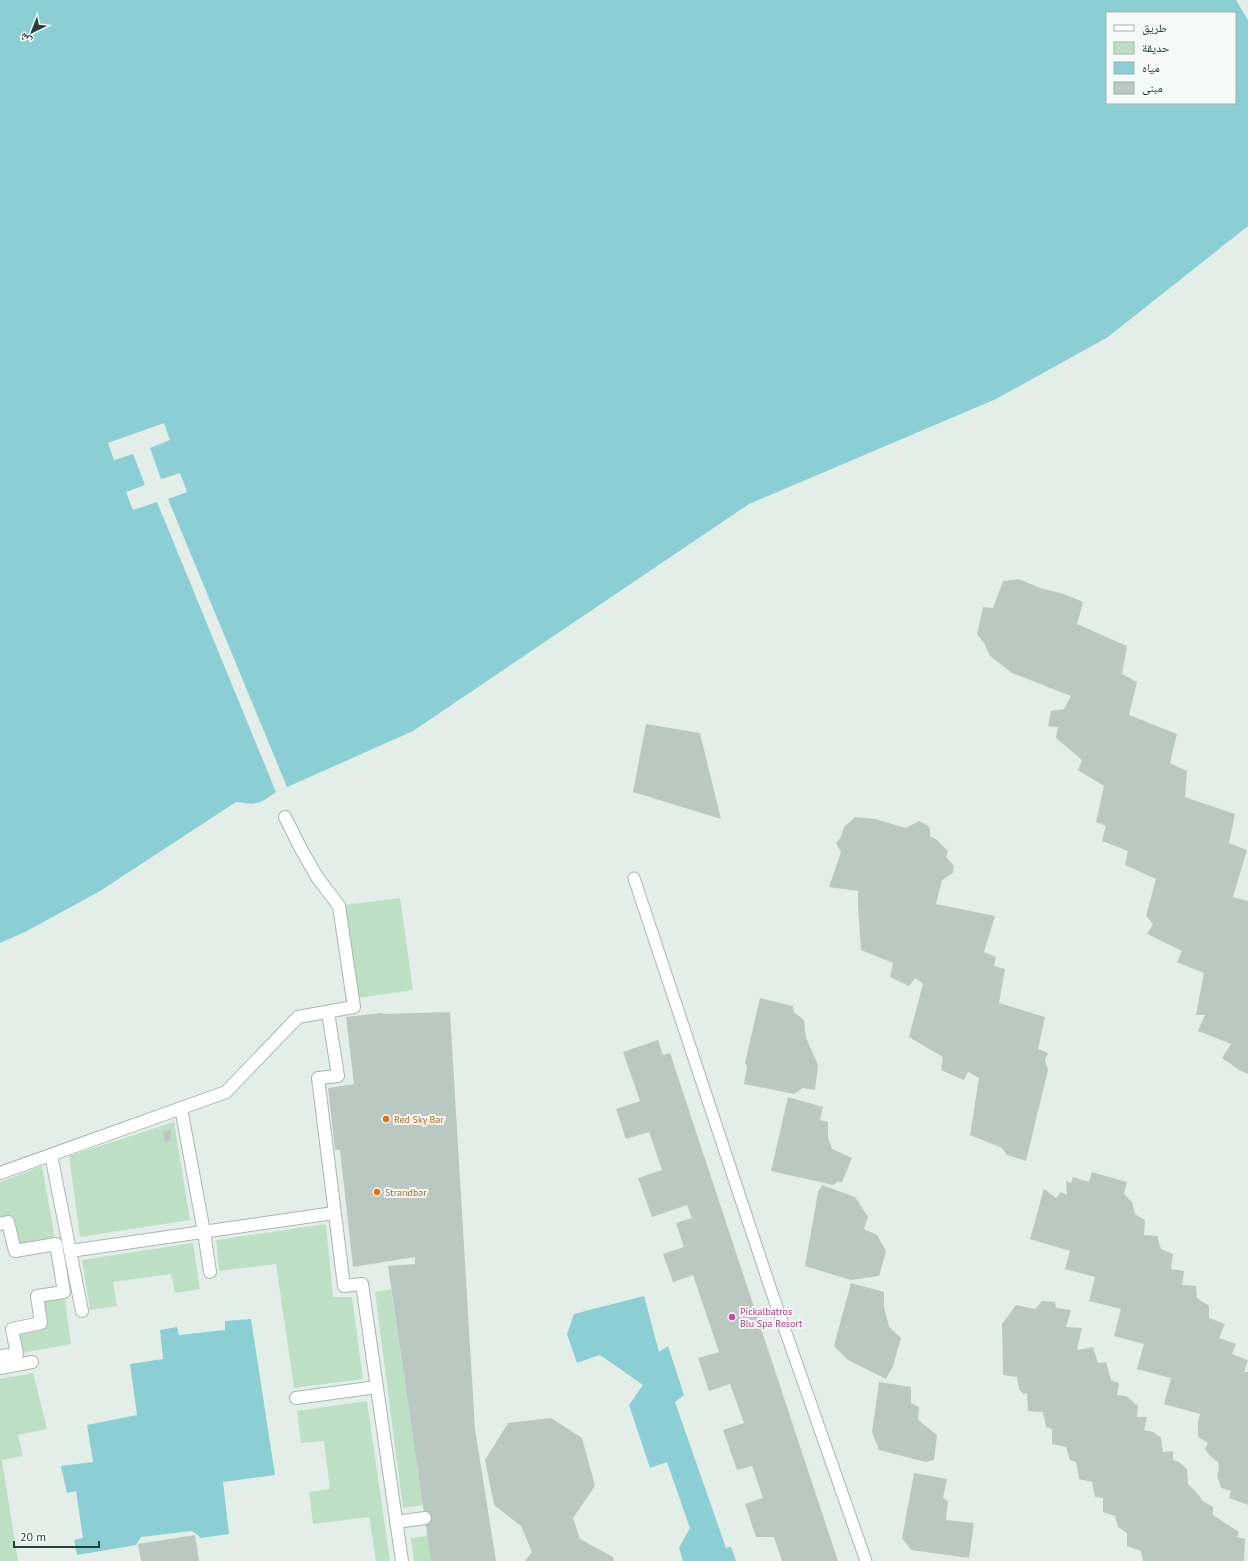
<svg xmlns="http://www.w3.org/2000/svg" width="1248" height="1561" font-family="'PT Sans','Noto Naskh Arabic',sans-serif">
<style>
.green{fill:#bde0c4}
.water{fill:#8bced4;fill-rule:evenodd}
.pier{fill:#e4eee9}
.building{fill:#b9c9c2}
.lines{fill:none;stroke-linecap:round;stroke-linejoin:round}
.lane-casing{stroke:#a6b7b0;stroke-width:13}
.street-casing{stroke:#a6b7b0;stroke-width:14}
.lane{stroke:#fff;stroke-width:11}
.street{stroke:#fff;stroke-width:12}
.food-dot{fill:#e8710a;stroke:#f5faf8;stroke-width:1.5}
.hotel-dot{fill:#d1479c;stroke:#f5faf8;stroke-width:1.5}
.labels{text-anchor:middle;stroke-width:4;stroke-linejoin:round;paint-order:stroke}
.food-label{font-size:10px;fill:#c56008;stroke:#f5faf8;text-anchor:start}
.hotel-label{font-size:10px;fill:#b23c85;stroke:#f5faf8;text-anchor:start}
</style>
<rect width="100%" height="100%" fill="#e4eee9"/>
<!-- green -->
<g class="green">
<polygon points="400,898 413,990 358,998 344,905"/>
<polygon points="174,1122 190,1220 80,1237 69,1156"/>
<polygon points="42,1166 56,1244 15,1251 8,1223 0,1224 0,1182"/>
<polygon points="326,1224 333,1297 352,1297 363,1379 294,1388 276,1264 219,1271 216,1240"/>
<polygon points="193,1243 200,1289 175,1293 171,1274 113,1282 117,1306 90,1310 82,1260"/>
<polygon points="391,1289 423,1505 403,1508 375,1292"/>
<polygon points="64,1292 71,1344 17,1354 12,1329 41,1323 37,1296"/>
<polygon points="33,1373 47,1429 18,1435 23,1456 2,1460 18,1561 0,1561 0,1379"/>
<polygon points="367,1401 390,1561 376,1561 369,1517 313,1524 309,1492 330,1489 324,1441 301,1443 297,1411"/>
<polygon points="428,1536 431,1561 414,1561 411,1538"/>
</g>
<!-- water -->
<g class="water">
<path d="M0,0H1236L1248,20V226L1108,337L996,399L749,504L413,731L276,792C270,796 263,802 256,803C250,805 242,802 236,802L100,891L25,932L0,943ZM1107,13H1235V103H1107Z"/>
<polygon points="644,1296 659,1352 668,1346 684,1395 675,1402 726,1548 731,1547 736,1561 683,1561 679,1548 690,1528 667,1462 650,1468 629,1405 643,1385 600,1355 577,1363 567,1334 574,1314"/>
<polygon points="251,1319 275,1475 223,1482 229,1534 201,1538 192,1531 141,1537 136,1545 77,1555 74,1540 83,1538 76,1491 67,1493 61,1466 93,1462 87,1425 137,1415 130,1364 163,1359 160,1330 177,1327 179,1335 225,1330 225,1321"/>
</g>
<!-- pier -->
<polygon class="pier" points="164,423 170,440 150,448 161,479 180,473 187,492 168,499 287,787 276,792 157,502 133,510 126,492 145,485 133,454 114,460 108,443"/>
<!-- building -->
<g class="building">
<polygon points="1019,579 1040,588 1064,594 1083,602 1077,624 1127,646 1122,674 1137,682 1129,715 1177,734 1170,763 1187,771 1185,797 1235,814 1229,843 1247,850 1233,897 1248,901 1248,1074 1241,1071 1222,1058 1231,1044 1198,1031 1205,1015 1196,1015 1204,973 1177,962 1182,951 1147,934 1153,924 1146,916 1156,879 1125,865 1128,851 1102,841 1106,826 1096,822 1104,786 1078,770 1082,760 1056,738 1058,727 1048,726 1051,711 1064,709 1071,696 1012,673 990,656 984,643 977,634 983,607 993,608 1003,581"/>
<polygon points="646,724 700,733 721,819 633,792"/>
<polygon points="855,817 875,819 906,828 919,821 927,825 930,828 930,836 937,840 948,851 946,857 954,866 953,873 942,880 936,904 995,916 984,952 996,957 994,966 1005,969 999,1003 1045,1017 1038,1049 1048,1053 1045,1060 1048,1070 1026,1161 1007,1155 1002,1148 970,1135 979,1078 968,1072 964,1080 941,1070 943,1057 909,1037 923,984 915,978 909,986 890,977 893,963 861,950 858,907 858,891 829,887 841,852 836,843 841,837 844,827"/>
<polygon points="760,998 793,1006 794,1012 804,1020 806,1038 818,1065 815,1090 803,1088 794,1094 744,1084 747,1067 745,1063"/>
<polygon points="450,1012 475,1429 496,1561 431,1561 388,1266 415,1264 415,1257 353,1267 340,1150 335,1150 328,1088 354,1084 346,1017 382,1013 383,1014"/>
<polygon points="658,1040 663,1055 670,1053 838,1561 782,1561 774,1537 756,1537 745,1504 763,1498 752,1466 737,1470 723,1430 744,1423 730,1384 709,1391 698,1358 719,1352 693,1275 673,1282 663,1254 684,1247 676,1223 692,1218 687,1205 652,1217 638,1178 662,1170 649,1132 626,1139 616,1109 640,1101 623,1052"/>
<polygon points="788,1097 823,1107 820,1120 828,1122 828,1138 832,1149 852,1158 842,1182 837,1182 833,1185 771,1171"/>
<polygon points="170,1130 171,1141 165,1142 163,1131"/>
<polygon points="1092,1172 1127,1182 1124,1194 1132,1202 1135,1214 1145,1220 1144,1235 1157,1236 1161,1249 1173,1254 1171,1269 1184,1271 1182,1285 1196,1286 1197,1298 1209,1306 1209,1318 1225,1324 1219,1338 1236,1344 1232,1354 1248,1360 1244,1372 1248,1372 1248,1505 1229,1498 1231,1491 1221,1488 1217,1475 1219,1470 1218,1462 1209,1455 1205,1449 1208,1443 1198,1437 1198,1421 1200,1414 1164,1404 1171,1378 1137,1369 1144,1344 1114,1336 1121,1309 1089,1301 1095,1277 1065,1269 1070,1251 1030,1239 1044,1189 1056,1198 1061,1192 1067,1195 1066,1181 1071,1183 1073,1177 1089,1182"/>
<polygon points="822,1185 855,1197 868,1217 864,1229 877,1235 886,1251 879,1276 851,1280 805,1266 818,1192"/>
<polygon points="851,1283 884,1292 884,1307 889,1327 901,1338 893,1366 886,1379 848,1360 834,1346"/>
<polygon points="1042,1301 1055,1302 1056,1308 1071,1310 1066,1327 1082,1328 1077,1350 1093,1347 1098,1363 1106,1362 1111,1380 1119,1383 1117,1395 1126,1396 1138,1406 1137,1417 1147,1417 1144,1430 1153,1432 1161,1438 1163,1452 1173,1451 1173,1460 1179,1462 1187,1469 1188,1484 1197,1493 1203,1501 1213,1507 1213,1515 1239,1532 1237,1537 1245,1539 1244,1561 1143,1561 1141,1551 1127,1546 1127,1533 1118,1527 1115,1516 1103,1512 1103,1498 1095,1497 1092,1482 1079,1479 1076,1462 1070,1460 1066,1447 1052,1444 1052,1429 1046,1427 1043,1412 1028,1411 1027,1393 1023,1394 1019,1389 1017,1377 1003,1375 1002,1324 1016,1305 1035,1309"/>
<polygon points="879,1382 911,1387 911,1403 919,1407 918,1420 937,1435 934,1460 926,1462 879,1450 872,1432"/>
<polygon points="551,1418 582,1438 595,1486 573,1518 580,1539 613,1557 614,1561 525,1561 532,1552 521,1526 494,1505 485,1460 508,1423"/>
<polygon points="914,1473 947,1479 943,1498 948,1501 946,1520 974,1523 969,1558 911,1550 902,1538"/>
<polygon points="195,1535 199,1561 141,1561 138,1544"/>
</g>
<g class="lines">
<!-- lane casing -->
<g class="lane-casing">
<polyline id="lane" points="634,878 771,1290 866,1561"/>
</g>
<!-- street casing -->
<g class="street-casing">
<g id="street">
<polyline points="328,1012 338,1076 318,1078 344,1286 362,1284 402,1561"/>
<polyline points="181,1108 204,1232 210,1272"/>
<polyline points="51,1155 82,1311"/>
<polyline points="0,1173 226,1092 298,1017 354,1007 339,906 317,877 301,849 285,817"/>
<polyline points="0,1224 8,1222 15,1251 56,1244 64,1292 37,1296 41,1323 12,1329 17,1354 0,1356"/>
<polyline points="70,1251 334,1213"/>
<polyline points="0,1368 32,1362"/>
<polyline points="296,1398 377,1387"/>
<polyline points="396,1522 425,1518"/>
</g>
</g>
<!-- lane -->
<use href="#lane" class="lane"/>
<!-- street -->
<use href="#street" class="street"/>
</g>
<!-- markers -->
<g class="food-dot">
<circle cx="386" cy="1119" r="4"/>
<circle cx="377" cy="1192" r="4"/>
</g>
<circle class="hotel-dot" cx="732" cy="1317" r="4"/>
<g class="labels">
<!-- food labels -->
<g class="food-label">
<text x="394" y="1123">Red Sky Bar</text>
<text x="385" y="1196">Strandbar</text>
</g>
<!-- hotel labels -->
<g class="hotel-label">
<text x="740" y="1315">Pickalbatros<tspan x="740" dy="12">Blu Spa Resort</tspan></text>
</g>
</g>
<!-- legend -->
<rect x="1106" y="12" width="130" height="92" fill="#f5faf8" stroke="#a1b0ab"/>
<rect x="1114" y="25" width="20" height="6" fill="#ffffff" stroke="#a1b0ab"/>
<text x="1142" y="32" font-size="12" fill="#234137">طريق</text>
<rect x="1114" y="42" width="20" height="12" fill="#bde0c4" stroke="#a1b0ab"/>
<text x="1142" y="52" font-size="12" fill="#234137">حديقة</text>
<rect x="1114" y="62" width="20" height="12" fill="#8bced4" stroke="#a1b0ab"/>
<text x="1142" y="72" font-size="12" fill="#234137">مياه</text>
<rect x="1114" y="82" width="20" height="12" fill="#b9c9c2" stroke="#a1b0ab"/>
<text x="1142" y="92" font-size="12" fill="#234137">مبنى</text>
<!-- north arrow -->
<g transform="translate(32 32) rotate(223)" stroke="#f5faf8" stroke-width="3" paint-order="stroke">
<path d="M0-3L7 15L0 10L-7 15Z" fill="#234137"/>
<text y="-6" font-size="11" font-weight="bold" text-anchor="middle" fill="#234137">ش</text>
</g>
<!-- scale -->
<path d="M14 1541v6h85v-6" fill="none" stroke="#234137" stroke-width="2"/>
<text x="20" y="1541" font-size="12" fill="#234137" stroke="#f5faf8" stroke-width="3" paint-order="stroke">20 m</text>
</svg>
